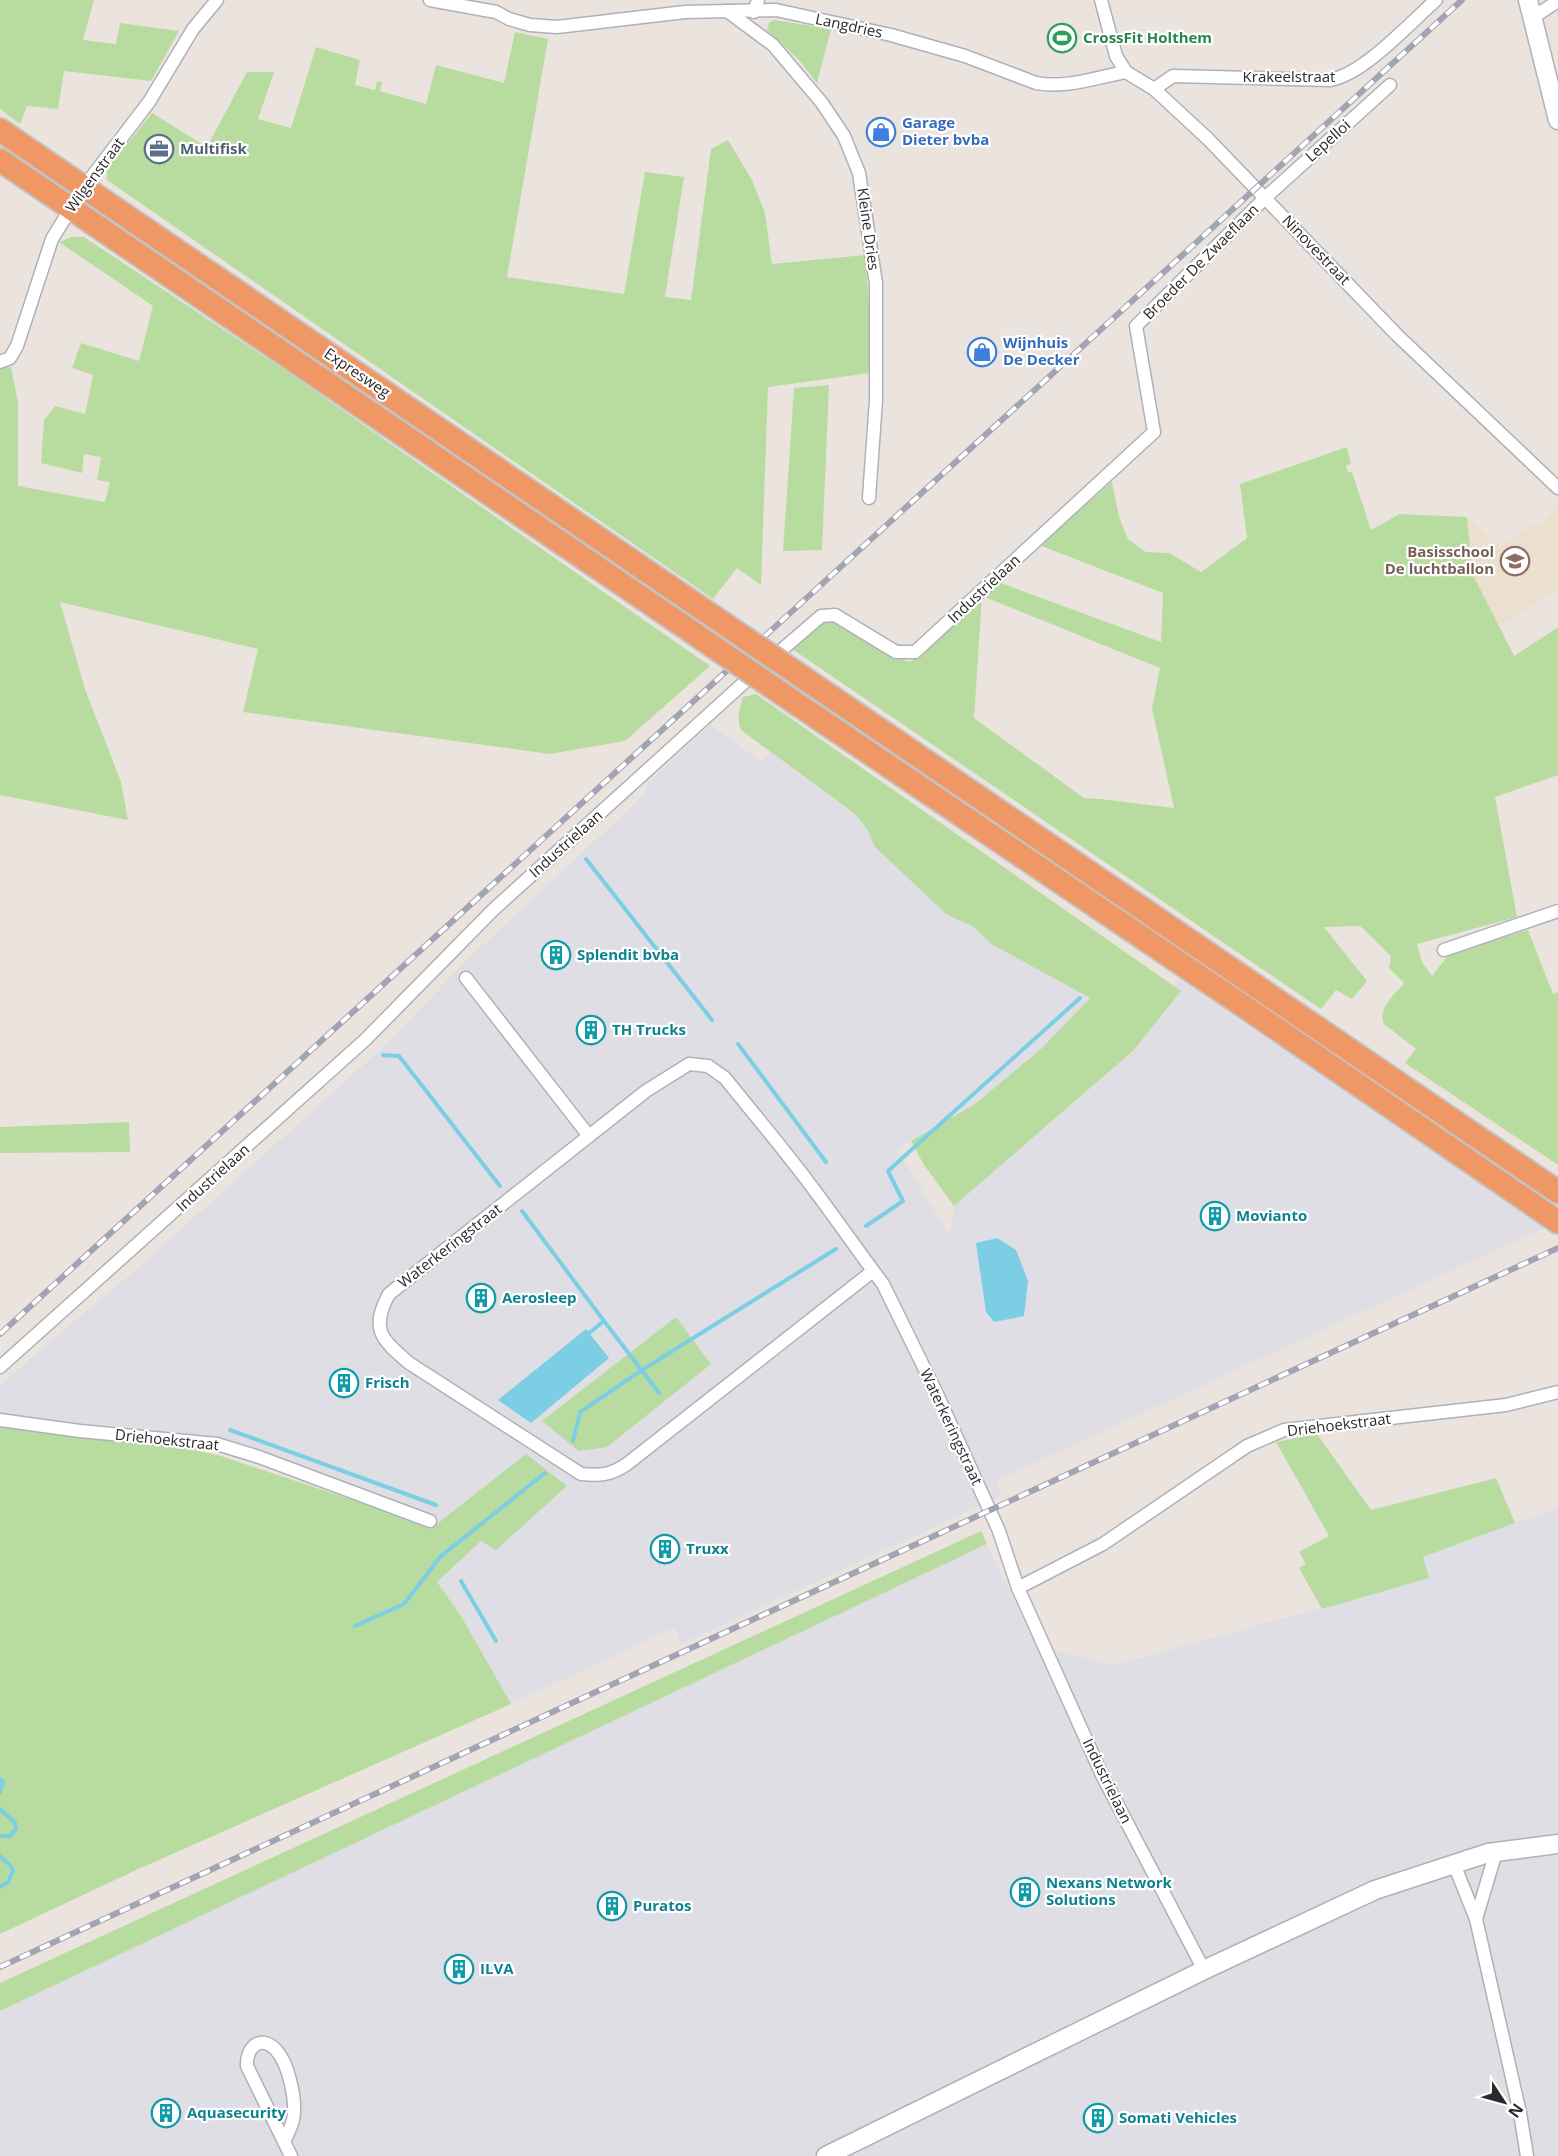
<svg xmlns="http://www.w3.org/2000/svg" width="1558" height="2156" font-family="'Open Sans',sans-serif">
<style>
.industrial{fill:#dfdee4}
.education{fill:#ebe0cf}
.green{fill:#b8dc9f;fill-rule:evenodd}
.water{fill:#7bcee3}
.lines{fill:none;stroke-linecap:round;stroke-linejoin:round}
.stream{stroke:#7bcee3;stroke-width:4}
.street-casing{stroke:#aeb1b9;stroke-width:15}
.secondary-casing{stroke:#aeb1b9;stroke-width:21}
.highway-casing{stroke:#c3c3c3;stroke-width:26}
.street{stroke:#fff;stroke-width:12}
.secondary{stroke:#fff;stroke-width:18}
.highway{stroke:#ef9865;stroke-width:22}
.rail-casing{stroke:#a1a5b3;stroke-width:6}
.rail{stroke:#fff;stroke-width:4;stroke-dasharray:11;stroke-linecap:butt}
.highway-bridge-casing{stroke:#c3c3c3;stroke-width:26;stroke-linecap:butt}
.highway-bridge{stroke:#ef9865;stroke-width:22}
.labels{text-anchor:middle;stroke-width:4.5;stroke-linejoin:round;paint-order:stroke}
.street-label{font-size:15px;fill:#2a2a2a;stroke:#fff}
.leisure-label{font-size:15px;font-weight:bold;fill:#27864d;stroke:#fff;text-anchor:start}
.shop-label{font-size:15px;font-weight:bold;fill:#366cbe;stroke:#fff;text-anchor:start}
.service-label{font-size:15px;font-weight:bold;fill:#4e5e75;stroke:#fff;text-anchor:start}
.education-label{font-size:15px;font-weight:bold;fill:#785e54;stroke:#fff;text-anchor:end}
.culture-label{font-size:15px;font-weight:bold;fill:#0d838f;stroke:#fff;text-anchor:start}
</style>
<rect width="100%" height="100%" fill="#ebe4de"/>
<!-- industrial -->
<g class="industrial">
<polygon points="710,725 761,761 771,752 854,813 867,829 875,847 946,914 972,926 993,945 1090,998 1041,1049 975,1104 897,1149 950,1236 954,1206 1133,1052 1179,979 1544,1228 996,1481 1001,1496 681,1644 674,1628 511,1704 461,1616 437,1582 481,1541 472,1534 441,1520 217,1438 114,1430 0,1415 0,1386 48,1343 138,1268 382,1048 469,958 629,809 644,794 648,783"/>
<polygon points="1558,1508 1558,2156 0,2156 0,2011 987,1544 1042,1658 1059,1651 1115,1665 1428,1578 1422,1557"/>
</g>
<!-- education -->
<polygon class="education" points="1558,507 1558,588 1499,627 1473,575 1467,517 1501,546 1532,525 1540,525"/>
<!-- green -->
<g class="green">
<polygon points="0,0 94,0 83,40 116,44 120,23 179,31 151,81 64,71 58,109 27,106 20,124 0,109"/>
<polygon points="774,20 831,29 817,83 799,60 767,30 769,23"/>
<polygon points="515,32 548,39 507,277 624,294 645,172 684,177 665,297 691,300 711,149 728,140 752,180 765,213 772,264 865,255 870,315 870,373 768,387 761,585 737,568 713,599 107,180 107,171 112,163 152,113 207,147 247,72 274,72 258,119 291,128 316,47 360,60 355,85 375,90 377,81 382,82 380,91 426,104 436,65 504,83"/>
<polygon points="72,237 84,237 289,373 710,666 625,741 550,754 243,712 258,649 60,602 85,689 121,782 128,820 0,795 0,368 11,367 18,403 18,486 105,502 110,482 97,480 101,457 84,454 82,473 41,463 44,420 55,406 85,414 93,375 72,368 81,343 139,361 153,306 59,242"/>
<polygon points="829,385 822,550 783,551 794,388"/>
<path d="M1347,447L1351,464L1346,466L1348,472H1352L1371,530L1400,514L1467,517L1473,575L1514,656L1557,628L1558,630V775L1495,797L1517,917L1417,944L1422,962L1432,976L1449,954L1528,930L1553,994L1558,992V1165L1405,1063L1416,1049L1384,1024C1377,1009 1395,994 1404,983L1389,968L1391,956L1360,926L1324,927L1367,981L1352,999L1336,990L1321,1009L792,649C805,635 814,625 833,621L863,637L889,656L910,662L924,652L998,582L1161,642L1163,593L1039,545L1112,482L1119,517L1128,539L1146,552L1169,553L1201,572L1247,538L1240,484ZM982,596L1160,668L1152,709L1174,808L1100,799L1084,798L974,718Z"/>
<path d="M756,694L1181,991L1133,1051L954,1206L924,1165L911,1141L975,1104L1041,1049L1090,998L993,945L972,926L946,914L875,847L867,829L854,813L741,730C736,719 740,708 743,697Z"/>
<polygon points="129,1122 130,1152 0,1153 0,1127"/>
<polygon points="676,1317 711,1364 607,1447 579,1451 542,1421"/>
<polygon points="0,1426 184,1448 218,1455 433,1527 526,1454 567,1486 496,1550 481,1541 437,1582 461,1616 511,1704 134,1871 0,1934"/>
<polygon points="1317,1434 1371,1510 1496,1478 1515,1523 1423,1557 1429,1578 1322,1609 1299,1568 1306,1564 1299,1552 1329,1536 1276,1442"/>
<polygon points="981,1531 987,1544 0,2011 0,1983"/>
</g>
<!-- water -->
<g class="water">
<polygon points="997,1238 1016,1250 1028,1281 1024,1316 994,1322 986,1312 976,1243"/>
<polygon points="586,1329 609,1358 531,1423 498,1400"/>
</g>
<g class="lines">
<!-- stream -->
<g class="stream">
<polyline points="586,859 712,1020"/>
<polyline points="738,1044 826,1162"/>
<polyline points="383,1055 399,1056 500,1186"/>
<polyline points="522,1211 604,1321 589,1333"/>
<polyline points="866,1226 903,1201 888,1171 1080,998"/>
<polyline points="604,1321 659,1393"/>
<polyline points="230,1430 436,1505"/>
<polyline points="573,1441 580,1412 642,1370 836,1249"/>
<polyline points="461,1581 496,1641"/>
<polyline points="355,1626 404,1604 440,1557 545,1473"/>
<polyline points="0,1779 3,1781 0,1792"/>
<polyline points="0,1809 15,1823 16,1829 10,1836 0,1836"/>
<polyline points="0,1856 10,1865 13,1871 8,1882 0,1887"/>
</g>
<!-- street casing -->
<g class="street-casing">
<g id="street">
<path d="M430,0L496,12L509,19L530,25L557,27L685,12L776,10L891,35L965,56L1036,83C1065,89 1097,77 1126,72"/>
<polyline points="1101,0 1116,56 1126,72 1154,89 1208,139 1397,335 1558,488"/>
<polyline points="727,11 773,45 822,103 844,136 859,173 876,283 876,400 869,498"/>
<polyline points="754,12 758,0"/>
<polyline points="1532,18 1558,1"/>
<path d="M1154,89L1173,76L1330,80C1364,74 1409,24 1436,0"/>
<polyline points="0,362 10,358 17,346 52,239 84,187 149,102 193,29 217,0"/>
<polyline points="1444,950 1558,911"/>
<polyline points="466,978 589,1136"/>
<path d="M873,1271L627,1464C611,1475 600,1476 581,1474L409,1363C381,1339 370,1329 389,1294L646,1091L689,1064L708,1066L725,1078C753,1113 782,1147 809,1183C834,1216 858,1251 883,1284L937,1394L999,1531L1018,1588L1102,1775L1204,1970"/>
<polyline points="0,1367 365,1040 493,910 748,679 821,616 835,615 896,652 915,652 1154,432 1136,326 1266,197 1390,85"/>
<polyline points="0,1420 80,1431 217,1444 259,1457 430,1521"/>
<polyline points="1018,1588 1103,1544 1247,1446 1284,1430 1506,1405 1558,1392"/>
<polyline points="1496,1852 1476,1919 1520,2113 1527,2156"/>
<polyline points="1454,1864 1476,1919"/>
<path d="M284,2142C287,2135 291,2128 293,2120C297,2102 289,2063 275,2049C260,2034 246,2048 247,2066L291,2156"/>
</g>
</g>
<!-- secondary casing -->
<g class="secondary-casing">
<g id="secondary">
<polyline points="1528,0 1558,120"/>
<polyline points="826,2156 1204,1970 1375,1890 1488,1853 1558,1844"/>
</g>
</g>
<!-- highway casing -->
<g class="highway-casing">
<g id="highway">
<polyline points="0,130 714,617"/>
<polyline points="0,160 695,634"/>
<polyline points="792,670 1558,1192"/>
<polyline points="772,687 1242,1005 1558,1222"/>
</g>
</g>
<!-- street -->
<use href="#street" class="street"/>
<!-- secondary -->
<use href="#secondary" class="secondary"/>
<!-- highway -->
<use href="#highway" class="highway"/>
<!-- rail casing -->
<g class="rail-casing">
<g id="rail">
<polyline points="0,1334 1462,0"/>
<polyline points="0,1967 1558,1248"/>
</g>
</g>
<!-- rail -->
<use href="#rail" class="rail"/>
<!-- highway-bridge casing -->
<g class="highway-bridge-casing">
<g id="highway-bridge">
<polyline points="714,617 792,670"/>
<polyline points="695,634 772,687"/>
</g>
</g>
<!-- highway-bridge -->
<use href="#highway-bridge" class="highway-bridge"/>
</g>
<!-- icons -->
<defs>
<g id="stadium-ring" transform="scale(1.5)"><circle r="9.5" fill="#fff" stroke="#2e9e5b" stroke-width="1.5"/><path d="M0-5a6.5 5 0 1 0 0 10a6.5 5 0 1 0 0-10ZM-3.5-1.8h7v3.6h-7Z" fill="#2e9e5b"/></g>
<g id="shop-ring" transform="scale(1.5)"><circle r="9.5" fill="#fff" stroke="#3f7fe0" stroke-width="1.5"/><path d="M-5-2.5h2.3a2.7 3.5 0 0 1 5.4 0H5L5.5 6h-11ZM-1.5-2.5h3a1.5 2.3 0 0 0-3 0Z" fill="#3f7fe0"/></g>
<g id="office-ring" transform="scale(1.5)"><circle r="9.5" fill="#fff" stroke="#5c6f8a" stroke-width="1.5"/><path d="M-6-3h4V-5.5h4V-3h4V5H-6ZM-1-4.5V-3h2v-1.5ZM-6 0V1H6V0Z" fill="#5c6f8a"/></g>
<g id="school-ring" transform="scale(1.5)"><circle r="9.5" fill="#fff" stroke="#8d6e63" stroke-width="1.5"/><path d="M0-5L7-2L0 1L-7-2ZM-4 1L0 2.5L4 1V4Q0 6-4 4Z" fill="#8d6e63"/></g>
<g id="building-ring" transform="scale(1.5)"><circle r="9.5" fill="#fff" stroke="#0f9aa8" stroke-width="1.5"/><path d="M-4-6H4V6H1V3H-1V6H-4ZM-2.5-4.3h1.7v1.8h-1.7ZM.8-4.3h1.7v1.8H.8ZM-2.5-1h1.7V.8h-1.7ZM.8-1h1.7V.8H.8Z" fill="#0f9aa8"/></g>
</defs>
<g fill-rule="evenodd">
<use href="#stadium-ring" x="1062" y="38"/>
<use href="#shop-ring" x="881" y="132"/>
<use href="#office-ring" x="159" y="149"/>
<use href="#shop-ring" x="982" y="352"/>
<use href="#school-ring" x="1515" y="561"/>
<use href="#building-ring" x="556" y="955"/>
<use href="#building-ring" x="591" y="1030"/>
<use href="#building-ring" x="1215" y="1216"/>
<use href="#building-ring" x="481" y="1298"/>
<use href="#building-ring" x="344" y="1383"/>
<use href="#building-ring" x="665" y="1549"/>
<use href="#building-ring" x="1025" y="1892"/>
<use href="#building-ring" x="612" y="1906"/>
<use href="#building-ring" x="459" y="1969"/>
<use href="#building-ring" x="166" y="2113"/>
<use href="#building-ring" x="1098" y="2118"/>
</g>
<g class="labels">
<!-- street labels -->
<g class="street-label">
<text transform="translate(849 26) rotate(12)" y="5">Langdries</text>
<text x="1289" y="82">Krakeelstraat</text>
<text transform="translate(1328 141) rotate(-42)" y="5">Lepelloi</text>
<text transform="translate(95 175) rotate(-54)" y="5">Wilgenstraat</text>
<text transform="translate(868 229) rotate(82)" y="5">Kleine Dries</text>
<text transform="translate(1316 250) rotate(46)" y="5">Ninovestraat</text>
<text transform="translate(1201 262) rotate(-45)" y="5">Broeder De Zwaeflaan</text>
<text transform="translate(357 373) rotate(34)" y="5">Expresweg</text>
<text transform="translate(984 589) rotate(-43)" y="5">Industrielaan</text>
<text transform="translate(566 844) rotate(-42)" y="5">Industrielaan</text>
<text transform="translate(213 1178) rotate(-42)" y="5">Industrielaan</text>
<text transform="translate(450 1246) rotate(-38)" y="5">Waterkeringstraat</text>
<text transform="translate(1339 1425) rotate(-7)" y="5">Driehoekstraat</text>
<text transform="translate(951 1427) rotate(65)" y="5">Waterkeringstraat</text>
<text transform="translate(167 1440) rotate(6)" y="5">Driehoekstraat</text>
<text transform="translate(1107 1781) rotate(64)" y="5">Industrielaan</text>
</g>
<!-- leisure labels -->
<g class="leisure-label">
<text x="1083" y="43">CrossFit Holthem</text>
</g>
<!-- shop labels -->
<g class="shop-label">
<text x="902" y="128">Garage<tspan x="902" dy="17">Dieter bvba</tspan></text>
<text x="1003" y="348">Wijnhuis<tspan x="1003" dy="17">De Decker</tspan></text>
</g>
<!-- service labels -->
<g class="service-label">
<text x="180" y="154">Multifisk</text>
</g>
<!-- education labels -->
<g class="education-label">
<text x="1494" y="557">Basisschool<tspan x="1494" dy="17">De luchtballon</tspan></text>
</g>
<!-- culture labels -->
<g class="culture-label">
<text x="577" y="960">Splendit bvba</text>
<text x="612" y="1035">TH Trucks</text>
<text x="1236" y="1221">Movianto</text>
<text x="502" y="1303">Aerosleep</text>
<text x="365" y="1388">Frisch</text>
<text x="686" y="1554">Truxx</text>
<text x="1046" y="1888">Nexans Network<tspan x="1046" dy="17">Solutions</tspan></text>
<text x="633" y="1911">Puratos</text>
<text x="480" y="1974">ILVA</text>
<text x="187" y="2118">Aquasecurity</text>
<text x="1119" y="2123">Somati Vehicles</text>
</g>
</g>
<!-- north arrow -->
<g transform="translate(1504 2102) rotate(126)" stroke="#ffffff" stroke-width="4.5" paint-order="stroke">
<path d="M0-4.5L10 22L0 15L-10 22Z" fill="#2a2a2a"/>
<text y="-9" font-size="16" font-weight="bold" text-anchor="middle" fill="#2a2a2a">N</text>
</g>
</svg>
